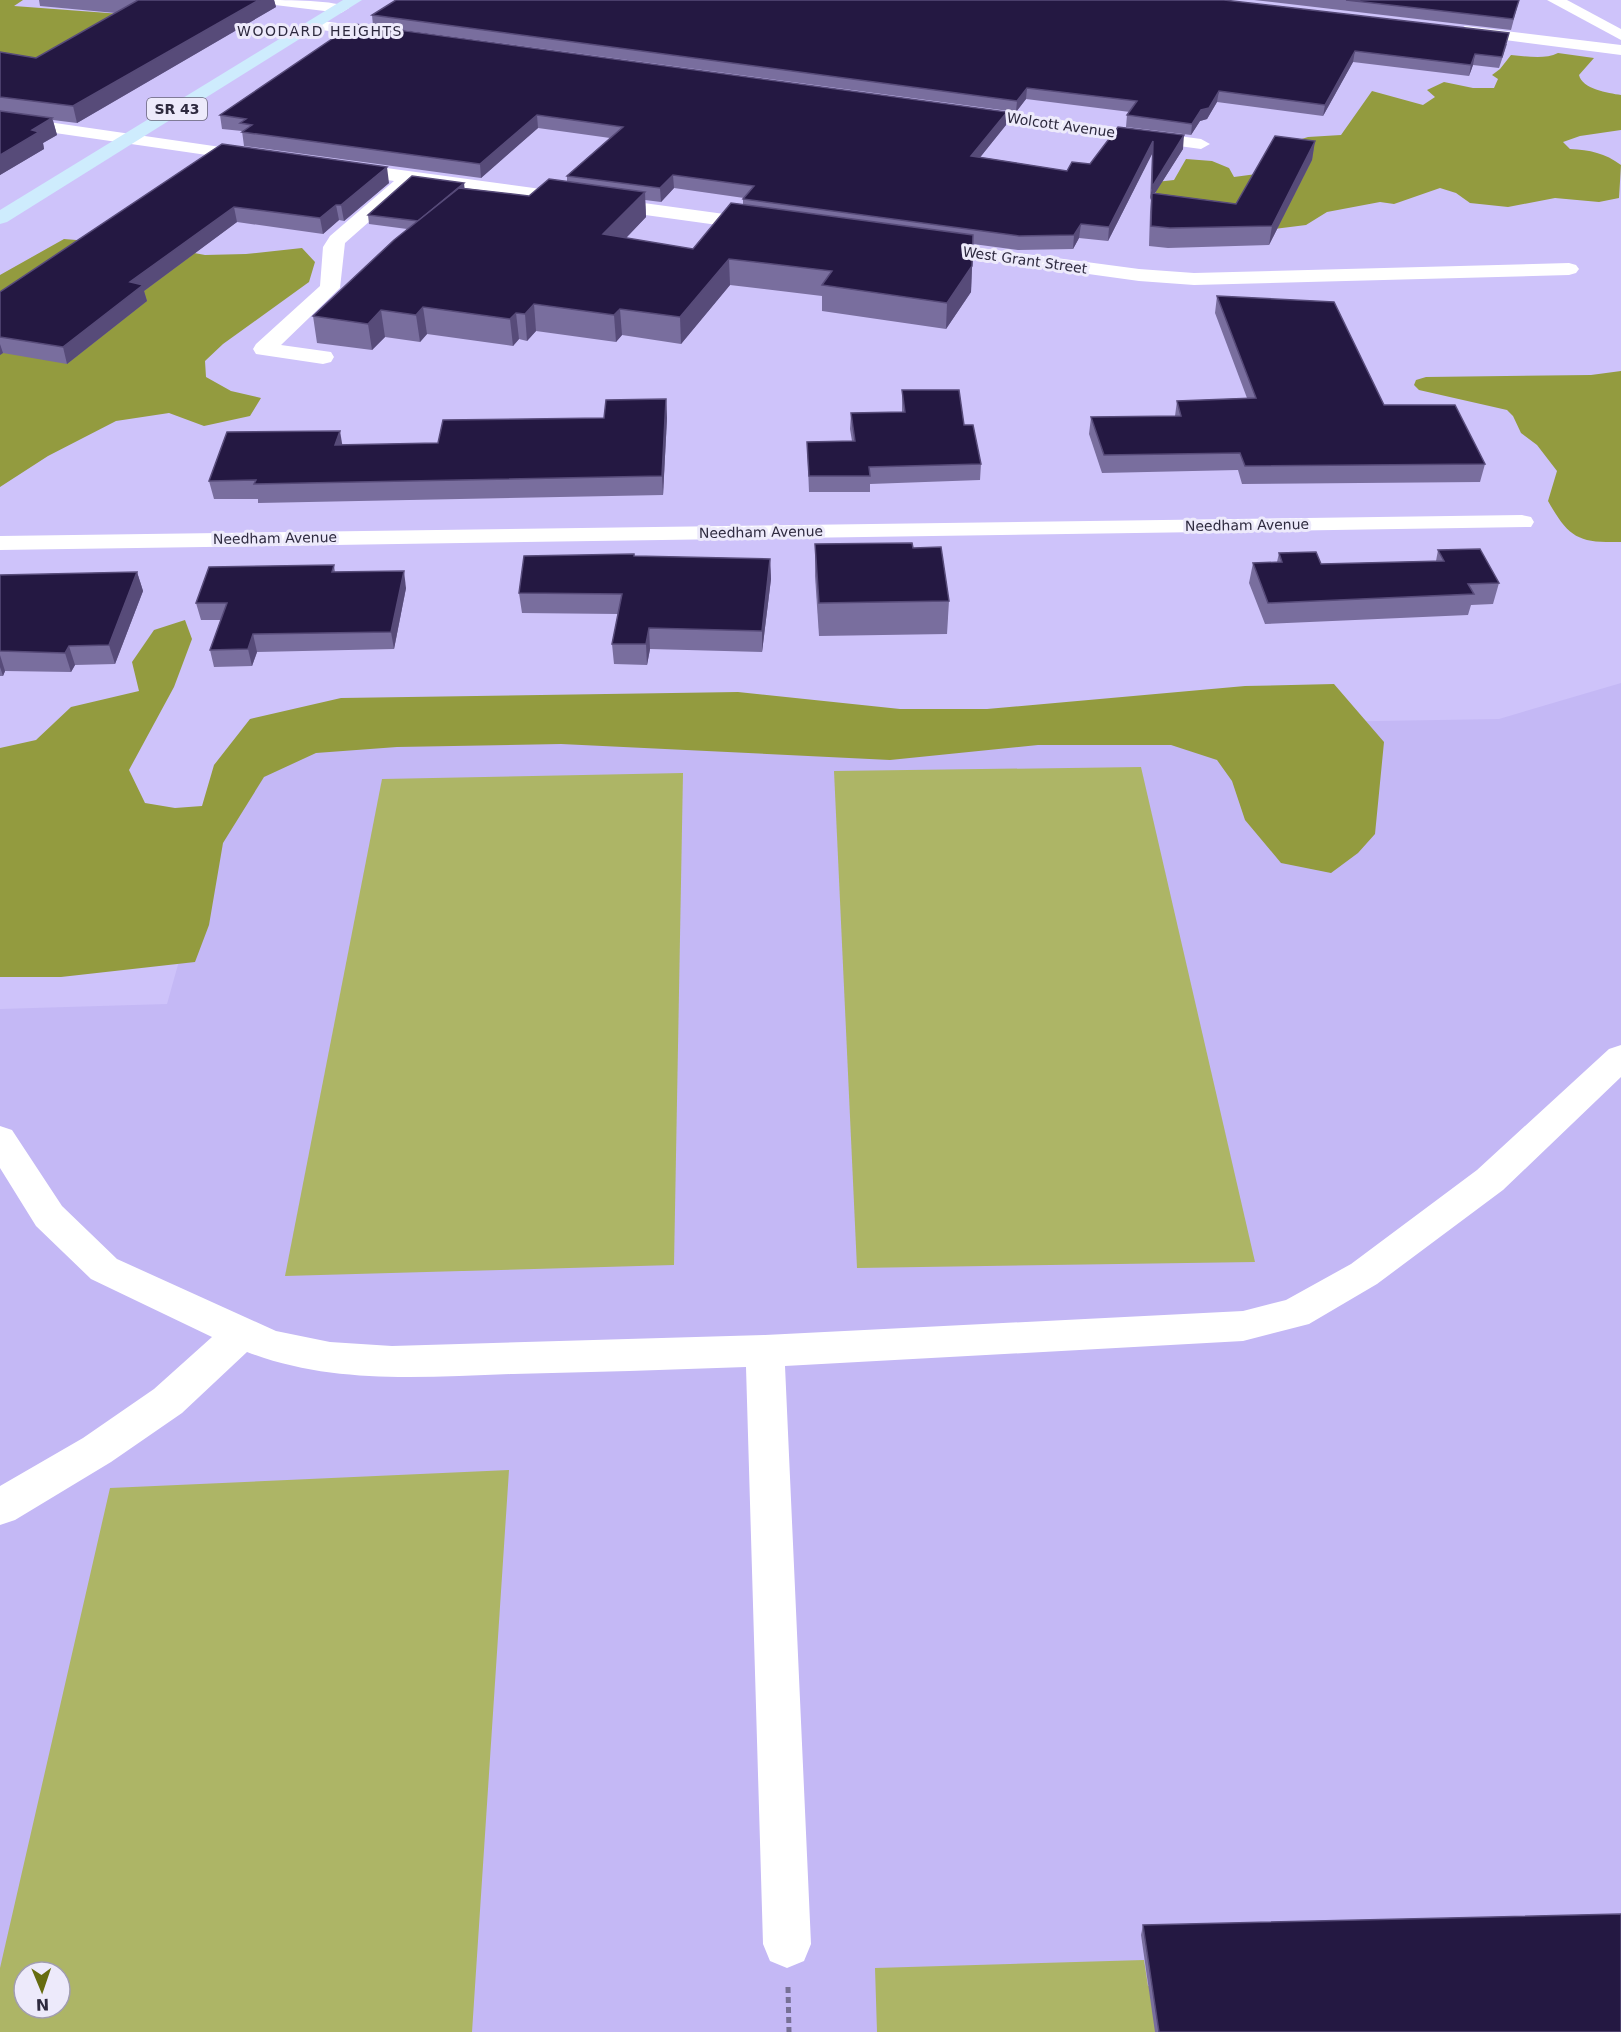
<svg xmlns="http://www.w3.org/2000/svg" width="1621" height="2032" font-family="'DejaVu Sans',sans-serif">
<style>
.built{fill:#c4b8f5;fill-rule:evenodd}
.green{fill:#adb566;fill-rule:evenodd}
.forest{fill:#939b3f}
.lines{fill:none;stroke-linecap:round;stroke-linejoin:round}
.path{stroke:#777095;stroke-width:5;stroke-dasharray:6 4;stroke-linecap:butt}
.minor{fill:#fff;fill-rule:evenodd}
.major{fill:#ceecfd;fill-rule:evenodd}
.wall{fill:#796e9e;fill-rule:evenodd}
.shaded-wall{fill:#574b79}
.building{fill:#241842;stroke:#574b79;stroke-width:1.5}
.labels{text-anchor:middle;stroke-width:6;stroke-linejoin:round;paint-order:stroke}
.far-neighbourhood-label{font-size:14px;letter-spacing:1.5px;fill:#2e2a3f;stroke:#edeafb}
.shield{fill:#edeafb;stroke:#676477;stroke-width:1.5}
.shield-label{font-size:14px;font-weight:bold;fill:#2e2a3f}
.far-street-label{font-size:14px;fill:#2e2a3f;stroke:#edeafb}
</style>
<rect width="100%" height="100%" fill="#cec3fa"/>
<!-- built -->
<path class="built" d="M1621,683V2032H0V1009L167,1004L241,739L1499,719ZM24,1972H60V2008H24Z"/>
<!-- green -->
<g class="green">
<polygon points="1141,767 1255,1262 857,1268 834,771"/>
<polygon points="683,773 674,1265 285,1276 382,779"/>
<path d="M509,1470L472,2032H0V1968L110,1488ZM24,1972H60V2008H24Z"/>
<polygon points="1144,1960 1148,1986 1621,1976 1621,2032 877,2032 875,1968"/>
</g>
<!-- forest -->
<g class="forest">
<polygon points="0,0 23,0 14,6 175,18 0,71"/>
<path d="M1558,53L1594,58L1579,75C1582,89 1608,93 1621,95V130L1580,136L1563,142L1570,149C1590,150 1605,153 1621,165L1619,198L1599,202L1555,198L1508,207L1470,203L1456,193L1440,188L1394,204L1380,202L1327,212L1306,225L1227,235L1156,194V182L1174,180L1186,159L1212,161L1229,168L1234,177L1264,173L1289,143L1308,137L1341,135L1372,91L1423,105L1435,97L1427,90L1444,82L1473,88H1494L1498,79L1492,75L1500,69L1511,55C1526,56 1544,60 1558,53Z"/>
<polygon points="64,239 162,247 205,255 246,254 302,248 315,262 309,282 223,344 205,361 206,377 231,391 261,398 250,416 204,426 169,413 116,421 48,456 0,487 0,275"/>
<path d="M1621,371V542C1578,543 1569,538 1548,501L1557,471L1537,445L1521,433L1513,416L1507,410L1419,390L1414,385L1416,380L1426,377L1591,375Z"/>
<polygon points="185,620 192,639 174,687 129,770 145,803 175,808 202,806 214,765 250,719 341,698 738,692 900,709 987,709 1245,686 1334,684 1384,742 1375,834 1358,853 1331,873 1281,863 1245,820 1232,781 1217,760 1171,745 1038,745 890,760 561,744 397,747 316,753 264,777 223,843 209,925 195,962 61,977 0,977 0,748 36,740 71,707 139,691 132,662 154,630"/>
</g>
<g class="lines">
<!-- path -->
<polyline class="path" points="788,1987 789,2032"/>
<!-- minor -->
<g class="minor">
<path d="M267,0C284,0 338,0 349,8L341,13L275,5Z"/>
<polygon points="1547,0 1567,0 1621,29 1621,40"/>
<polygon points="314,20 392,30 400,35 392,40 308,28 306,25"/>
<polygon points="1465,26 1621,45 1621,55 1459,34 1457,31"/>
<polygon points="964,107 1201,139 1210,144 1201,149 958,116 955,112 958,108"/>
<polygon points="0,115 255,152 264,157 255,162 0,125"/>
<polygon points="342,162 761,219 771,225 761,231 413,183 345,243 340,288 281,345 331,352 334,357 331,362 323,364 256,354 253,349 256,344 320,286 323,247 330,236 394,181 335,172 333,168"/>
<polygon points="928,241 1139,269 1194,273 1569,263 1576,265 1579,269 1576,273 1569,275 1194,285 1139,281 921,251 918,247 921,243"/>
<polygon points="1522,515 1531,517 1534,522 1531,527 0,550 0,536"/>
<path d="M1621,1045V1077L1503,1190L1377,1284L1309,1324L1243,1341L785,1366L811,1944L804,1961L787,1968L770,1961L763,1944L746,1367C668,1370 591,1372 513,1374C423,1377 332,1385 247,1352L182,1413L111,1462L15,1520L0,1525V1486L83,1438L154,1389L212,1337L91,1279L36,1226L0,1168V1126L12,1130L62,1206L117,1259L276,1331L330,1342L392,1346L765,1335L1243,1311L1286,1300L1351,1264L1477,1170L1609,1049Z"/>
</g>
<!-- major -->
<polygon class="major" points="343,0 362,0 7,222 0,224 0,210"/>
</g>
<!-- wall -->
<g class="wall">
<polygon points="39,0 274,0 276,7 77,123 53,120 57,135 43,143 44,149 0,175 0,52 36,58 115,13 40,6"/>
<polygon points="1254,0 1519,0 1511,30"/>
<polygon points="372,15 1507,44 1499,68 1473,65 1469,76 1353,62 1323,116 1217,102 1207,119 1200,121 1191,135 1126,127 1127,115 1130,112 1026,99 1016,112 373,26"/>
<path d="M354,24L1006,125L980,157L1067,171L1090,164L1118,127L1183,149L1155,193L1236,204L1315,141L1312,160L1269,245L1168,248L1149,246L1150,212L1151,198L1150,200L1152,154L1108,241L1079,238L1073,249L1018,250L973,244L971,292L946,329L822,311V296L730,285L681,344L622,335L616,342L536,331L527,341L519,339L513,346L427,334L420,342L385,337L372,350L317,343L313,316L407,229L369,224L368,215L464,183V188L529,196L567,182V176L610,138L538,128L481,178L244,146L242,131L222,129L220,115ZM674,188L744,198L743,199V205L693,249L626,238L646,217L645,200L661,202Z"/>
<polygon points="222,144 389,183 344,221 339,220 323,234 237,222 144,291 147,301 67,364 3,353 0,355 0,292"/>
<polygon points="1217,296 1384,405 1485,464 1480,482 1242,484 1238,470 1102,473 1089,434 1091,417 1175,416 1177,401 1247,398 1215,313"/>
<polygon points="902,390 964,425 981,464 980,480 870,484 870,492 809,492 807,442 852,441 850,429 851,413 902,412"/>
<polygon points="666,399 667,418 663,495 258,503 258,499 214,499 209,481 342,445 438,443 604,418"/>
<polygon points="815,544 913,548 949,601 947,634 819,636 815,576"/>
<polygon points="1438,550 1499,583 1493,604 1471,605 1468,615 1265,624 1249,583 1253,563 1277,562 1279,553 1321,564 1436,561"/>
<polygon points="634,556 770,559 771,579 762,652 650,649 647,665 614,664 612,644 618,614 522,613 519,593"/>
<polygon points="334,565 335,572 406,588 394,649 257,652 252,666 214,667 210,650 221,620 201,620 196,603"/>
<polygon points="137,572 143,591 115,664 75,665 71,672 5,671 3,676 0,676 0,575"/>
<polygon points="1143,1925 1621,2032 1155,2032 1141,1935"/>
</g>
<!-- shaded-wall -->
<g class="shaded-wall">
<polygon points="259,0 274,0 276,7 77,123 73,106"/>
<polygon points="1355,51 1353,62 1323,116 1325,105"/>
<polygon points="1475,54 1473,65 1469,76 1471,65"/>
<polygon points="1027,88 1026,99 1016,112 1017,101"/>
<polygon points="1219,91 1217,102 1207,119 1200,121 1191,135 1192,124 1201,110"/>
<polygon points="1007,112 1006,125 970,170 971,156"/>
<polygon points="537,115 538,128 481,178 480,164"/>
<polygon points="52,118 57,135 43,143 44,149 0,175 0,155 32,130"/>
<polygon points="1184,135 1183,149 1152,198 1152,193 1150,200 1152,187"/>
<polygon points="1153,141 1152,154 1108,241 1109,227"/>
<polygon points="1315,141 1312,160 1269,245 1272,226"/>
<polygon points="387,167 389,183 344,221 341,205"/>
<polygon points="673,175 674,188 661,202 660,188"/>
<polygon points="464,183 465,192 419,221"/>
<polygon points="645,192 646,217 605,260 603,234"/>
<polygon points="336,205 339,220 323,234 320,218"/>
<polygon points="234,207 237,222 144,291 147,301 67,364 63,347 130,282"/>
<polygon points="1081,224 1079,238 1073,249 1074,235"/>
<polygon points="729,259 730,285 681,344 680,317"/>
<polygon points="972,266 971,292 946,329 947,303"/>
<polygon points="534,304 536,331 527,341 525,314"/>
<polygon points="423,307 427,334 420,342 416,315"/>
<polygon points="620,309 622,335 616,342 614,315"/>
<polygon points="381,310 385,337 372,350 368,324"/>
<polygon points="516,313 519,339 513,346 510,319"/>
<polygon points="0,344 3,353 0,355"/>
<polygon points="666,399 667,418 663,495 662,476"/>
<polygon points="340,431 343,449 335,445"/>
<polygon points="770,559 771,579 762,652 762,631"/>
<polygon points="404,571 406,588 394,649 391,632"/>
<polygon points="137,572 143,591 115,664 109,645"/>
<polygon points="649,628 650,649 647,665 646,644"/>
<polygon points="253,634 257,652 252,666 248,649"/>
<polygon points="69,646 75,665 71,672 65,653"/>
<polygon points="0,655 5,671 3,676 0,667"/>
</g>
<!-- building -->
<g class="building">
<polygon points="138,0 259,0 73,106 0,97 0,52 36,58"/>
<polygon points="396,0 1224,0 1509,33 1502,57 1475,54 1471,65 1355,51 1325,105 1219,91 1209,108 1201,110 1192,124 1127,115 1137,101 1027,88 1017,101 372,15"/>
<polygon points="1346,0 1519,0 1513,19"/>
<polygon points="354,24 1007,112 971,156 1067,171 1072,162 1090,164 1118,127 1184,135 1152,187 1153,141 1109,227 1081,224 1074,235 1019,236 743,199 754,186 673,175 660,188 567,176 623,127 537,115 480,164 242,132 252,125 240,123 246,119 220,115"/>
<polygon points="0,111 52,118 32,130 39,132 0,155"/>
<polygon points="1275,136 1315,141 1272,226 1170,228 1151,226 1152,193 1236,204"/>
<polygon points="222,144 387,167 341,205 336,205 320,218 234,207 130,282 143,285 63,347 0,337 0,292"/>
<polygon points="412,176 464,183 418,221 368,215"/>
<polygon points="549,179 645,192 603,234 693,249 731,203 973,235 972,266 947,303 822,285 832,271 729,259 680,317 620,309 614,315 534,304 525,314 516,313 510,319 423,307 416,315 381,310 368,324 313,316 394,240 459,188 529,196"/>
<polygon points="1217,296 1334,302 1384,405 1455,405 1485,464 1245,466 1240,453 1104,455 1091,417 1181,416 1177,401 1256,398"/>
<polygon points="902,390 959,390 964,425 973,425 981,464 869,467 870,476 809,476 807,442 855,441 851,413 905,412"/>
<polygon points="666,399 662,476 254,484 256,480 209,481 227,432 340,431 335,445 438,443 443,420 604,418 606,400"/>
<polygon points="912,543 913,548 941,547 949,601 819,603 815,544"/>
<polygon points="1480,549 1499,583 1468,584 1474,594 1268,603 1253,563 1282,562 1279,553 1316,552 1321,564 1444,561 1438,550"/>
<polygon points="634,554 634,556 770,559 762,631 649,628 646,644 612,644 622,594 519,593 524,556"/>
<polygon points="334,565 332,572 404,571 391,632 253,634 248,649 210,650 227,603 196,603 209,567"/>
<polygon points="137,572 109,645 69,646 65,653 0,651 0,575"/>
<polygon points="1621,1914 1621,2032 1159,2032 1143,1925"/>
</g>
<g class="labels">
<!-- far-neighbourhood labels -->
<g class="far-neighbourhood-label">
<text x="320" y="36">WOODARD HEIGHTS</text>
</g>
<!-- shield labels -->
<rect class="shield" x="147" y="98" width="60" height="22" rx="4.5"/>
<g class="shield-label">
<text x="177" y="114">SR 43</text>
</g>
<!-- far-street labels -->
<g class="far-street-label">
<text transform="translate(1061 125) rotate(8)" y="5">Wolcott Avenue</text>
<text transform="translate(1025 260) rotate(8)" y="5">West Grant Street</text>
<text transform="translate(1247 525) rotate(-1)" y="5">Needham Avenue</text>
<text transform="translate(761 532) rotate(-1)" y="5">Needham Avenue</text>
<text transform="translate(275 538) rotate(-1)" y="5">Needham Avenue</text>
</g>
</g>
<!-- north arrow -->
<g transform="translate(42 1990) rotate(178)"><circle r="28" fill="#edeafb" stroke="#a19db0" stroke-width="1.5"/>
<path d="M0-4.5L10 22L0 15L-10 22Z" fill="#666c10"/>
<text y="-9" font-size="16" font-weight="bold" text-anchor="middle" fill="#2e2a3f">N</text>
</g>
</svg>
